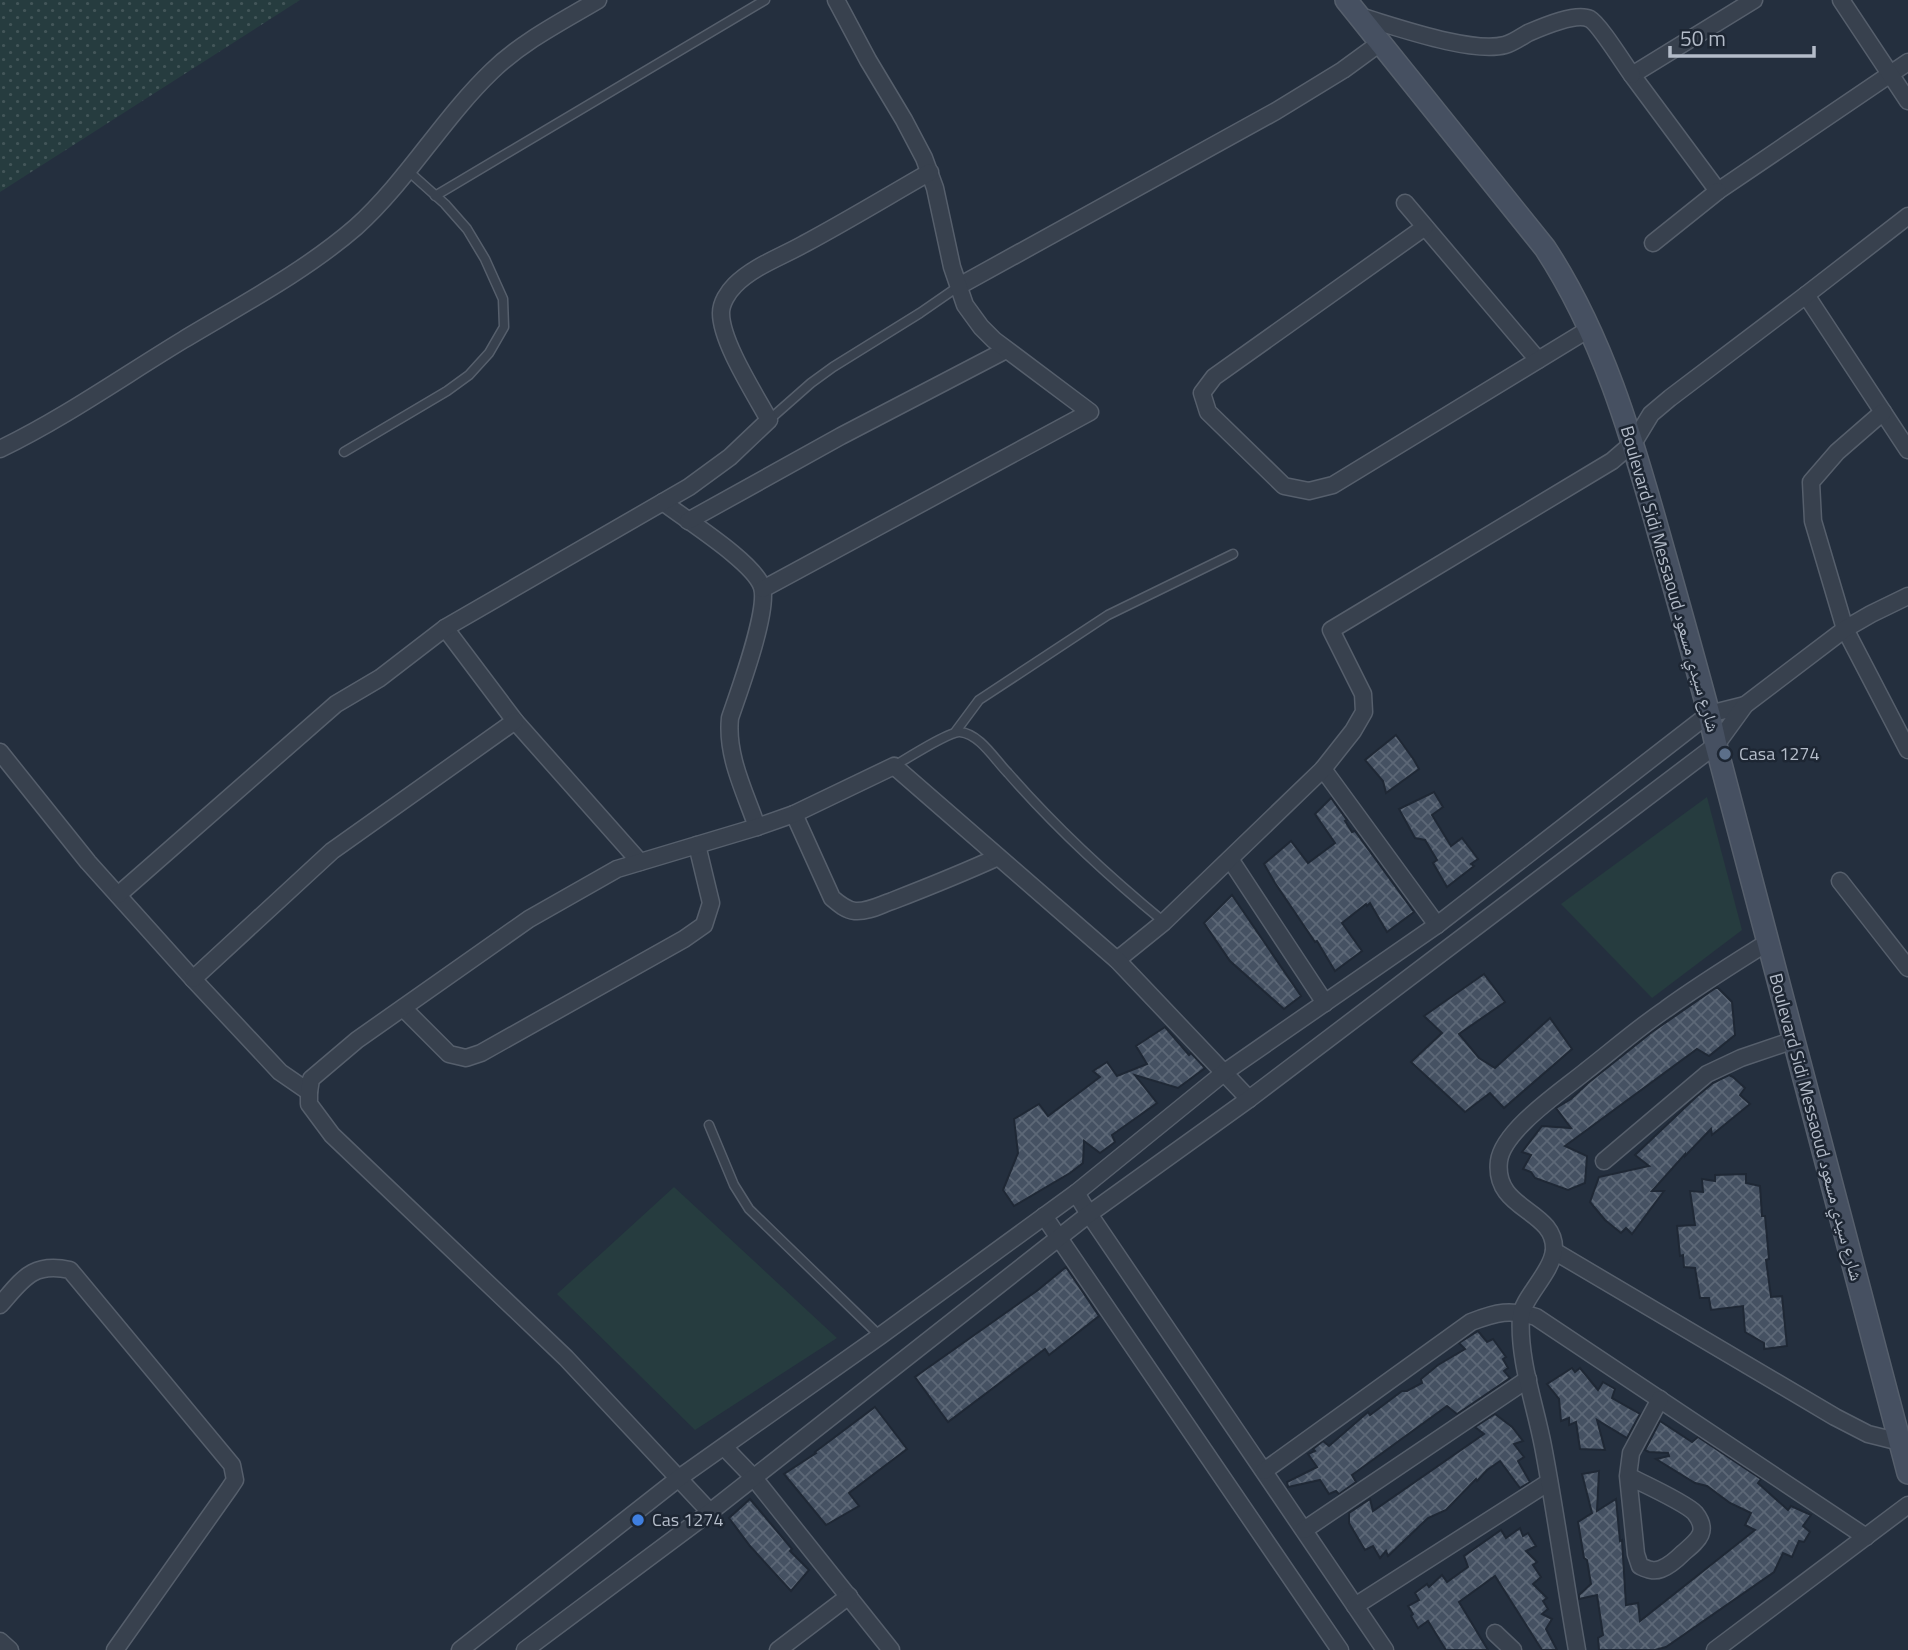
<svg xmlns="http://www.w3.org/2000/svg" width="1908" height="1650" font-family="'Titillium Web','Noto Naskh Arabic',sans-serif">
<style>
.grass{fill:url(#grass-dots)}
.green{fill:#263c3f}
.building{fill:url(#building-cross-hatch);stroke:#1f2835;stroke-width:2}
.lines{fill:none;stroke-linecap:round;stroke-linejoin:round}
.lane-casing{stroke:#565f6c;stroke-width:11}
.street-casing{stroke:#565f6c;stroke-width:19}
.secondary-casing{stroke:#565f6c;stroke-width:24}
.lane{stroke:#38414e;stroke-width:8}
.street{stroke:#38414e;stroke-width:16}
.secondary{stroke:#465061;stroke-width:21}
.service-dot{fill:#5c6f8a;stroke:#1d2633;stroke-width:2.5}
.shop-dot{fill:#3f7fe0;stroke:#1d2633;stroke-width:2.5}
.labels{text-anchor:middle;stroke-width:5;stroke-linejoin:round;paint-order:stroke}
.street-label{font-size:18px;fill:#b4bcc9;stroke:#1d2633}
.poi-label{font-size:18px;fill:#b4bcc9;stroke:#1d2633;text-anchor:start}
</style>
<defs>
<pattern id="grass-dots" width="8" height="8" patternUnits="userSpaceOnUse" patternTransform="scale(1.75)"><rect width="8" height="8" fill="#263c3f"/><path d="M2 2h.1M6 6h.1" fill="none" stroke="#435659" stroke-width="1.8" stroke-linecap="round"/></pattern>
<pattern id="building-cross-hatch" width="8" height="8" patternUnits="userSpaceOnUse" patternTransform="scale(1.75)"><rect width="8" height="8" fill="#455162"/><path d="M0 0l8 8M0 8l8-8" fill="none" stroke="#5d6877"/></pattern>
</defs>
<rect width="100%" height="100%" fill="#242f3e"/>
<!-- grass -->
<polygon class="grass" points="0,0 300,0 0,192"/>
<!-- green -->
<g class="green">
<polygon points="1707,797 1742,930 1652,998 1561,904"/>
<polygon points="674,1187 837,1338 695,1430 557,1294"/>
</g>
<!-- building -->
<g class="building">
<polygon points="1396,735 1414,760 1419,769 1386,793 1383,781 1365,760"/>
<polygon points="1434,792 1443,807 1432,815 1451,846 1462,838 1478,859 1471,864 1474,866 1447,887 1433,863 1437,860 1425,840 1415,838 1399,809"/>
<polygon points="1331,798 1347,820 1345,821 1352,832 1355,831 1414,912 1387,932 1370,903 1367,906 1366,904 1342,923 1362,951 1335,971 1317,941 1315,942 1275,883 1264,864 1291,841 1308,863 1335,843 1315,814"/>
<polygon points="1232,895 1301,996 1284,1009 1230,961 1204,923"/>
<polygon points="1484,974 1505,1002 1459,1034 1479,1058 1495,1068 1550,1018 1572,1049 1504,1108 1490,1093 1465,1112 1411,1062 1442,1033 1424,1016"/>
<polygon points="1717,987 1732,1002 1735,1035 1709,1056 1697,1049 1565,1146 1587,1156 1585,1183 1568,1190 1535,1178 1531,1172 1523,1169 1531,1155 1522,1152 1542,1126 1571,1128 1556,1108 1571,1099 1588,1083 1652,1032"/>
<polygon points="1165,1027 1189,1055 1191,1053 1205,1068 1178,1088 1135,1075 1157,1103 1112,1135 1115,1142 1100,1153 1084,1141 1083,1163 1070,1173 1014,1206 1003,1190 1018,1153 1014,1119 1039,1104 1048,1116 1100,1077 1093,1071 1107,1062 1117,1076 1147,1064 1136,1046"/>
<polygon points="1729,1075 1733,1077 1745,1088 1740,1095 1750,1104 1712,1135 1711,1129 1685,1156 1685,1154 1652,1191 1664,1191 1632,1234 1626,1228 1621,1233 1605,1220 1590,1202 1599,1177 1649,1166 1635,1155 1696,1097 1713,1083"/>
<polygon points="1746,1174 1746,1183 1760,1186 1762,1216 1765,1216 1769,1259 1766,1260 1771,1297 1782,1296 1787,1346 1764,1349 1764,1343 1745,1332 1743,1306 1711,1310 1709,1298 1700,1298 1695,1268 1684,1267 1683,1255 1680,1256 1677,1226 1695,1225 1690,1191 1703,1192 1702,1179 1715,1181 1715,1175"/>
<polygon points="1066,1267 1099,1316 1049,1355 1045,1349 948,1422 915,1377 1038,1290"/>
<polygon points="1478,1331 1487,1342 1493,1339 1506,1357 1503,1359 1508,1368 1504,1371 1510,1378 1457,1414 1447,1406 1352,1475 1356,1482 1339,1494 1336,1491 1329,1494 1320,1480 1288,1487 1287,1482 1317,1467 1308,1454 1315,1451 1313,1449 1323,1441 1329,1446 1368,1412 1370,1415 1402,1391 1407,1391 1422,1383 1421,1379 1438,1365 1465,1349 1459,1343"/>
<polygon points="1572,1368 1575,1372 1580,1368 1598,1390 1603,1382 1615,1389 1612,1398 1640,1414 1627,1438 1597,1420 1605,1450 1580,1449 1576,1422 1569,1425 1569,1418 1561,1421 1559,1399 1547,1384"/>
<polygon points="875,1407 907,1449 849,1493 859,1506 826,1525 784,1474 816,1453 815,1452"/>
<polygon points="1495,1414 1512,1427 1523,1441 1514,1444 1524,1457 1518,1461 1530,1482 1520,1488 1500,1461 1487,1470 1477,1481 1476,1479 1446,1510 1428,1518 1388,1556 1386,1551 1380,1558 1373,1546 1365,1550 1349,1523 1349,1513 1370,1499 1373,1511 1484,1434 1475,1427"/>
<polygon points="1660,1421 1692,1442 1698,1437 1761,1479 1758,1483 1788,1510 1791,1506 1811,1515 1803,1526 1810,1532 1804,1542 1799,1541 1792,1557 1783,1553 1774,1572 1666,1647 1655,1650 1599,1650 1598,1638 1603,1635 1597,1595 1579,1599 1579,1595 1591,1584 1587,1560 1584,1558 1578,1522 1592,1513 1582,1474 1599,1471 1597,1511 1616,1499 1620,1541 1622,1540 1626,1605 1638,1603 1640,1621 1755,1530 1745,1525 1751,1513 1730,1503 1707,1486 1695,1483 1656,1459 1669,1456 1668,1453 1649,1452 1645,1450"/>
<polygon points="750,1499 792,1549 790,1551 809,1570 791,1591 750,1546 729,1518"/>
<polygon points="1520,1528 1523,1536 1528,1533 1536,1546 1526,1551 1537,1562 1533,1565 1541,1577 1533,1584 1547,1598 1543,1601 1548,1609 1542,1614 1552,1619 1546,1629 1557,1650 1542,1650 1495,1576 1459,1602 1488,1650 1446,1650 1428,1621 1418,1628 1411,1616 1413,1614 1408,1606 1419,1600 1415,1593 1427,1584 1429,1587 1442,1575 1447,1582 1468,1567 1464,1556 1501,1530 1506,1538"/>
</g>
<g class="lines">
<!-- lane casing -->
<g class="lane-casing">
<g id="lane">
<polyline points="435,196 765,0"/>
<polyline points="769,420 811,383 833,367 920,313 959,286"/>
<polyline points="344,452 447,391 469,375 489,353 504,327 503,299 485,259 467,229 445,204 407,170"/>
<polyline points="956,731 979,700 1108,615 1233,554"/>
<path d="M894,766C906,759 950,731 960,732C980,734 995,760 1008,773C1055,827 1108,876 1164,922"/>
<polyline points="709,1125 734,1185 749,1209 880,1336"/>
</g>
</g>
<!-- street casing -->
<g class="street-casing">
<g id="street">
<polyline points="1754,0 1632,75 1718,191 1908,62"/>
<polyline points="1841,0 1908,101"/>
<path d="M1359,16C1394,26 1471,54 1505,45C1513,43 1521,37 1528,33C1542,27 1576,12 1590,19C1599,24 1624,64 1632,75"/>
<polyline points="1405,203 1538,360"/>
<polyline points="1425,227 1214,377 1202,393 1208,412 1284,486 1309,491 1333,485 1589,329"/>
<polyline points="1653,243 1718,191"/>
<polyline points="959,286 1276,111 1343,70 1380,43"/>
<polyline points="1806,295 1908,450"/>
<polyline points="1883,412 1837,452 1811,482 1813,521 1845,629 1908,750"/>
<path d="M0,449C64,418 122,377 183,340C241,305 304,272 356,227C407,181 442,119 492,71C523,41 561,22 598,0"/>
<path d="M663,502C686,520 754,562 762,587C769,611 739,691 730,718C726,756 745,792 757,827"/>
<polyline points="688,521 841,436 1006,350"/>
<polyline points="763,589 1090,412 994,340 981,327 965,305 952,267 935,188 924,158 904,120 868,60 836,0"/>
<polyline points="445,628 515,721 640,862"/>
<polyline points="0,752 88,862 193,979 280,1072 309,1092"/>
<polyline points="1323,769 1437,925"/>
<path d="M794,814L832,898C839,904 846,910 855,911C868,912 880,905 892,901C928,887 963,873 998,857"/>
<polyline points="1230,859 1325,1003"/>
<polyline points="1840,881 1908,968"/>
<path d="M118,895L336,704L380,678L445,628L689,487L730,457L769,420C755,394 721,342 721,313C721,303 728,292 735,285C754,266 781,257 804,244C847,221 888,196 930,172"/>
<polyline points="1117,960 1164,922 1323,769 1353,731 1364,712 1363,694 1331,630 1612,461 1634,442 1651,414 1670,398 1806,295 1908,216"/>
<polyline points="193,979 332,851 515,721"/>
<polyline points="403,1008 449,1054 466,1058 481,1053 684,939 704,925 711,903 697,845"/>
<polyline points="1604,1161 1707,1074 1741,1058 1794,1040"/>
<polyline points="1076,1193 1089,1214 1385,1650"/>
<polyline points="1044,1216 1340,1650"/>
<polyline points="1554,1251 1835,1417 1868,1434 1900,1442"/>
<path d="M0,1305C23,1279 32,1262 70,1270L232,1465L235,1480L229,1489L115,1650"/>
<polyline points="724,1447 754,1478 891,1650"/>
<path d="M1264,1471L1471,1322C1497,1312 1510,1309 1536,1317L1866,1537"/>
<path d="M1628,1476C1642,1483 1686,1503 1695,1513C1710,1532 1697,1541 1683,1553C1677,1559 1669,1566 1661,1569C1653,1572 1647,1569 1640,1566L1636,1554L1628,1476L1631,1453L1660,1399"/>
<polyline points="710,1512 566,1358 332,1135 309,1104 309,1092 311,1079 357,1040 529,919 617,869 757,827 794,814 894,766 1117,960 1249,1099"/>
<polyline points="1304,1530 1528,1379"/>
<polyline points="1355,1606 1549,1482"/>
<polyline points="1495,1633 1513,1650"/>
<polyline points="0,1641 10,1650"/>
<polyline points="460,1650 679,1478 880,1336 1076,1193 1225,1072 1437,925 1709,714 1745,705"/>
<polyline points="525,1650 710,1512 1089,1214 1249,1099 1716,745 1745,705 1845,629 1871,614 1908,596"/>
<polyline points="778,1650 849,1596"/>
<path d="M1577,1650C1565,1582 1556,1514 1543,1446C1535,1404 1518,1359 1521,1316C1522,1299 1552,1272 1554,1250C1556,1209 1493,1211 1499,1161C1503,1130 1563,1090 1586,1071C1613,1050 1638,1028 1666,1009C1699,985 1733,964 1768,942"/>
<polyline points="1715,1650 1908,1505"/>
</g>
</g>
<!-- secondary casing -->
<g class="secondary-casing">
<path id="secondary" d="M1346,0L1545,248C1602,335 1631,434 1659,534C1676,594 1693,654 1709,714L1716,745L1908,1473"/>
</g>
<!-- lane -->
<use href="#lane" class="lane"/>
<!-- street -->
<use href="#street" class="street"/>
<!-- secondary -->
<use href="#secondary" class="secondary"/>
</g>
<!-- markers -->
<circle class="service-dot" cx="1725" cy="754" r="7"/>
<circle class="shop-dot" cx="638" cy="1520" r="7"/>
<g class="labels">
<!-- street labels -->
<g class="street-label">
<text transform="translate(1670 579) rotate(74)" y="6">Boulevard Sidi Messaoud شارع سيدي مسعود</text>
<text transform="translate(1816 1127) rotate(75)" y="6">Boulevard Sidi Messaoud شارع سيدي مسعود</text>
</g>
<!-- poi labels -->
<g class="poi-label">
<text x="1739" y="760">Casa 1274</text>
<text x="652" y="1526">Cas 1274</text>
</g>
</g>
<!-- scale -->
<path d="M1670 46v10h144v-10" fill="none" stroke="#b4bcc9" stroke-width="3.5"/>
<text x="1680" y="46" font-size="21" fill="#b4bcc9" stroke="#1d2633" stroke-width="5" paint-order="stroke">50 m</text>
</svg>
